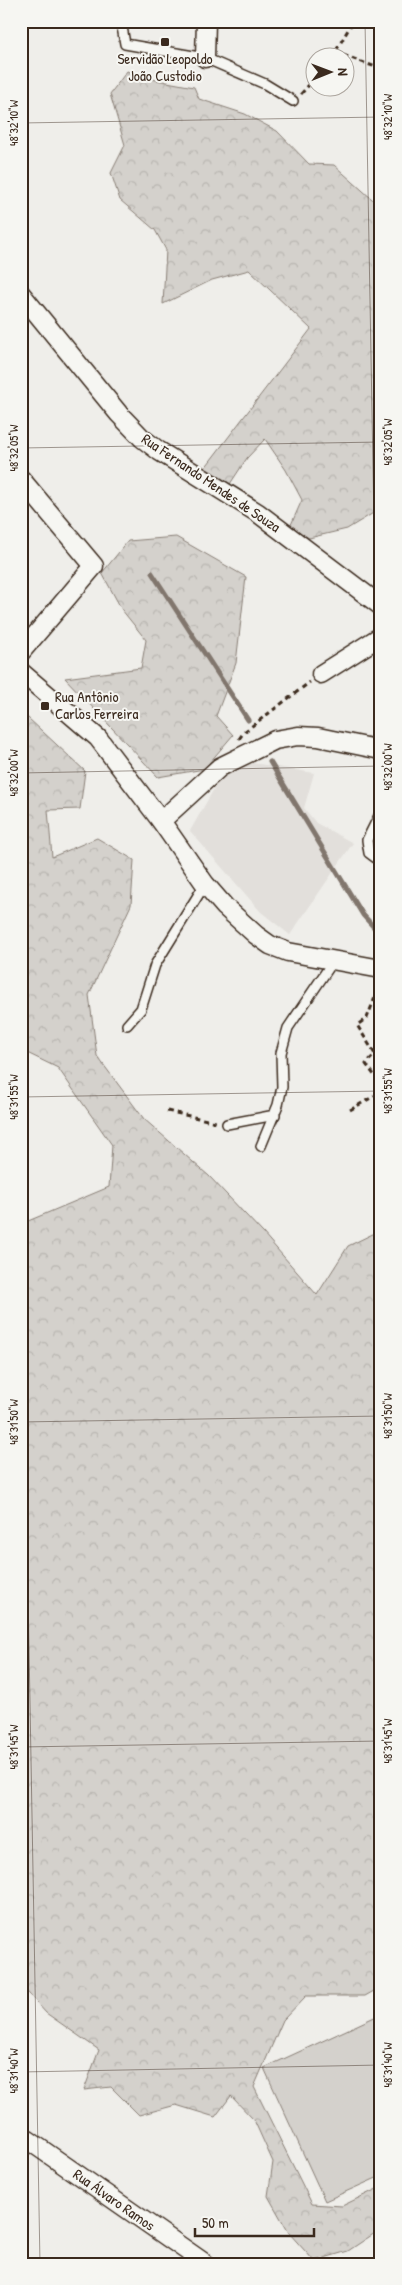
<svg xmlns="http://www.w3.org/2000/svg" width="402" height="2285" font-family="'Patrick Hand',sans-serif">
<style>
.built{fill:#e2dfdb}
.forest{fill:url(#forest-crowns);stroke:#887e75}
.garden{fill:#d4d1cc;stroke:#887e75}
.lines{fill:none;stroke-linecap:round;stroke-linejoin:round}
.stream{stroke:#81766d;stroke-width:5}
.lane-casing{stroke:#3b2a1e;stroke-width:12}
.street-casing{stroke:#3b2a1e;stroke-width:21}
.path{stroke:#3b2a1e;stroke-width:3;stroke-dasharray:5 4;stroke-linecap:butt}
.lane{stroke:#f6f6f2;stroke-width:9}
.street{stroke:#f6f6f2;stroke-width:18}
.ticks{fill:none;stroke:#3b2a1e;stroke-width:1;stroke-opacity:0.45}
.poi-dot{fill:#3b2a1e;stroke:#f6f6f2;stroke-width:2}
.labels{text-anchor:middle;stroke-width:4;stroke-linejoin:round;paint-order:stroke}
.poi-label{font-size:15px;fill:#3b2a1e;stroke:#f6f6f2}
.street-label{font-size:15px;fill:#3b2a1e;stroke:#f6f6f2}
.neatline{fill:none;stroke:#3b2a1e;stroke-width:2}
.ticks-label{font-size:12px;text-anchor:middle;fill:#3b2a1e}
</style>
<defs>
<pattern id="forest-crowns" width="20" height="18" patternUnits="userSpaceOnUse" patternTransform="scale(1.25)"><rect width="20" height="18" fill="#d4d1cc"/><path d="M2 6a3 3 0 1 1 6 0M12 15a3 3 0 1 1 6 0" fill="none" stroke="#b7b4af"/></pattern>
</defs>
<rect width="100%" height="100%" fill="#efeeea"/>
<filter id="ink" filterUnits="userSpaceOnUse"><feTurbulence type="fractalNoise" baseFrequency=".02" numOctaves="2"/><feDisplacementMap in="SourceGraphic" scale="10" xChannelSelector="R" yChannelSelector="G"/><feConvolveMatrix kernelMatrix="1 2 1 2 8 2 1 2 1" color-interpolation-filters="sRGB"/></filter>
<g filter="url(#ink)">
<!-- built -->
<polygon class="built" points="253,763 314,773 304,808 316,823 353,843 290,935 261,912 190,831 223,773"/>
<!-- forest -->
<g class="forest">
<polygon points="127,71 151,79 194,87 199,99 245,114 277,131 309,164 334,165 381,207 381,515 375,512 347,529 309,538 290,527 302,500 286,470 265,439 247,458 228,487 201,473 311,329 249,270 212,280 163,304 166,250 155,230 120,200 111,173 125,145 110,94"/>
<polygon points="176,537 246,577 236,663 216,716 233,735 204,769 158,777 65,678 141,668 146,640 122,610 102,573 128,541"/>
<polygon points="21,715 28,718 85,771 80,809 48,810 52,857 97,838 134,860 131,905 89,995 97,1056 144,1119 209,1176 263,1233 317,1295 348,1246 381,1230 381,1987 365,1996 306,1996 283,2020 254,2087 312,2204 342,2206 381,2187 381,2229 348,2251 314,2261 289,2233 268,2196 273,2162 254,2120 231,2096 215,2117 176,2105 139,2115 111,2087 84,2090 99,2050 46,2013 21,1985 21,1224 109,1187 112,1145 58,1068 21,1050"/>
</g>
<!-- garden -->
<polygon class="garden" points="381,2014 381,2176 325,2201 264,2068"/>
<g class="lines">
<!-- stream -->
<g class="stream">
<polyline points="152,573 248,720"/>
<polyline points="270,762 363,915 381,935"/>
</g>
<!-- lane casing -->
<g class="lane-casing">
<g id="lane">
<polyline points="121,21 125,44 205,58 265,84 293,101"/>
<polyline points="381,812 367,840 369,853 381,862"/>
<polyline points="127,1025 141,1009 155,965 205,884"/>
<polyline points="227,1124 275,1115"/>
<polyline points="261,1146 278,1105 282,1087 281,1053 288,1028 334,960"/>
</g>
</g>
<!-- street casing -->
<g class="street-casing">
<g id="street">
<polyline points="205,58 206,21"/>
<polyline points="21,294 119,414 142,438 159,451 258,513 381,606"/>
<polyline points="21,479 94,566 21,652"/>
<polyline points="21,672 98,738 161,821 205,884 225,907 256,935 270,945 288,952 381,969"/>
<polyline points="321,674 381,636"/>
<polyline points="161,821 220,767 275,740 298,736 318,737 381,750"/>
<polyline points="21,2135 206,2264"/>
</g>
</g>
<!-- path -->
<g class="path">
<polyline points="335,52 381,69"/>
<polyline points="332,58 353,21"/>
<polyline points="301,94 314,79"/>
<polyline points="239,739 244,732 310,682"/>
<polyline points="381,991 376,995 367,1018 357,1025 375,1054 366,1064 381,1084"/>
<polyline points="350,1110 381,1092"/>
<polyline points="167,1111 216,1122"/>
<polyline points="379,1125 381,1124"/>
</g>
<!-- lane -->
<use href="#lane" class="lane"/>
<!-- street -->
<use href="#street" class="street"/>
</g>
</g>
<!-- ticks -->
<path class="ticks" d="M365,21L381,915M21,123L381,117M21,448L381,442M21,773L381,766M21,1097L381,1091M21,1197L40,2264M21,1422L381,1416M21,1747L381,1741M21,2072L381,2065"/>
<!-- markers -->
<g class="poi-dot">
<rect x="160" y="37" width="10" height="10" rx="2.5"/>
<rect x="40" y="701" width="10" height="10" rx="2.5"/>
</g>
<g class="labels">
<!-- poi labels -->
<g class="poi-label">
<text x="165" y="64">Servidão Leopoldo<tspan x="165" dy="17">João Custodio</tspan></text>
<text x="55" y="702" text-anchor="start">Rua Antônio<tspan x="55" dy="17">Carlos Ferreira</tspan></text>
</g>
<!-- street labels -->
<g class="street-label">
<text transform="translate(211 483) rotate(34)" y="5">Rua Fernando Mendes de Souza</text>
<text transform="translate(114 2200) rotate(35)" y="5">Rua Álvaro Ramos</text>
</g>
</g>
<!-- margin -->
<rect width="402" height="2285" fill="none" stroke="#f6f6f2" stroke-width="55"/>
<!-- north arrow -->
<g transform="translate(330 72) rotate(89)"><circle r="24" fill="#f6f6f2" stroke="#aba49d"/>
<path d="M0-4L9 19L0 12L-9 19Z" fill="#3b2a1e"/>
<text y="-8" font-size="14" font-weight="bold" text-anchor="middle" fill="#3b2a1e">N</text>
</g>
<!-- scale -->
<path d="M195 2228v8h119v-8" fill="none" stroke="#3b2a1e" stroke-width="2.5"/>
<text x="202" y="2228" font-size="15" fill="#3b2a1e" stroke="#f6f6f2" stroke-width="4" paint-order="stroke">50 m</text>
<rect x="28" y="28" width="346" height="2230" class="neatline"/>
<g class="ticks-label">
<text transform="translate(388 117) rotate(-90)" y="4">48°32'10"W</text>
<text transform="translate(14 123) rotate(-90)" y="4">48°32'10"W</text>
<text transform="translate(388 442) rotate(-90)" y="4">48°32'05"W</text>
<text transform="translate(14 448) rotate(-90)" y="4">48°32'05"W</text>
<text transform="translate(388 767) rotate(-90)" y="4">48°32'00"W</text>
<text transform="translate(14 773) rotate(-90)" y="4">48°32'00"W</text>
<text transform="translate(388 1091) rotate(-90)" y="4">48°31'55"W</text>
<text transform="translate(14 1097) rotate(-90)" y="4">48°31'55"W</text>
<text transform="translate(388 1416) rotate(-90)" y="4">48°31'50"W</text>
<text transform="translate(14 1422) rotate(-90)" y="4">48°31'50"W</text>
<text transform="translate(388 1741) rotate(-90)" y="4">48°31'45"W</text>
<text transform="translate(14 1747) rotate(-90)" y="4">48°31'45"W</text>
<text transform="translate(388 2065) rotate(-90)" y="4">48°31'40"W</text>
<text transform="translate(14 2071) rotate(-90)" y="4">48°31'40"W</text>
</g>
</svg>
